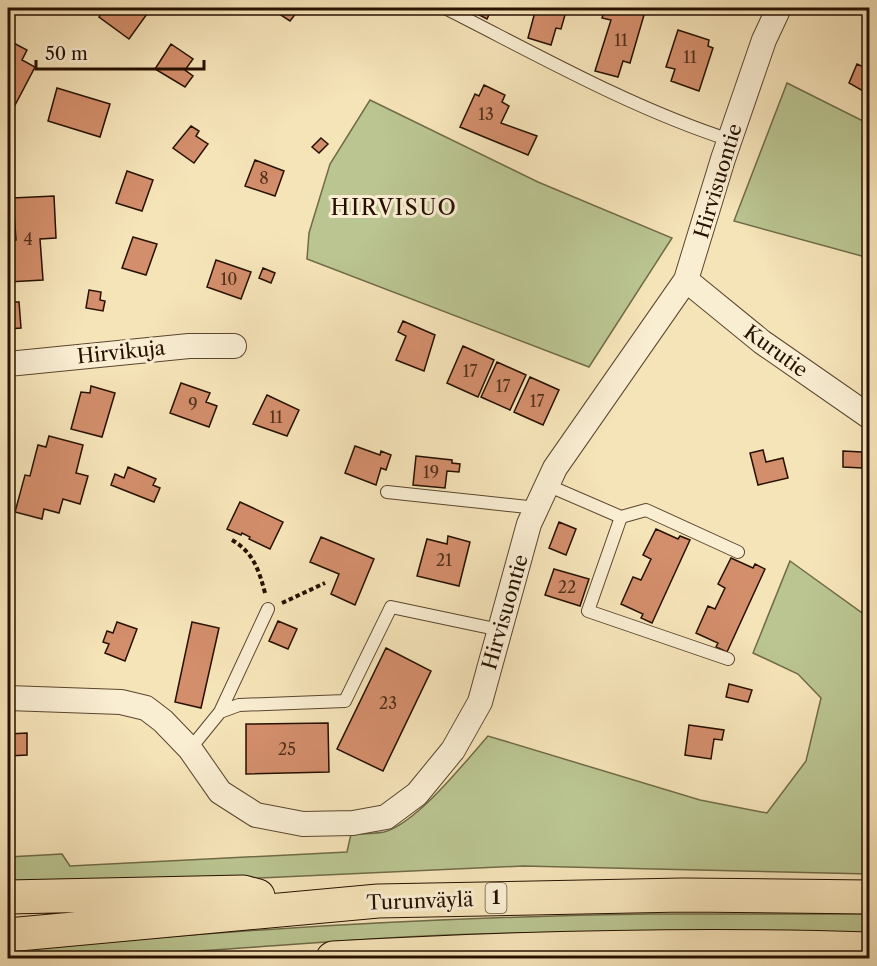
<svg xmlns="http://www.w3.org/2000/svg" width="877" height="966" font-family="'Libre Caslon Text',serif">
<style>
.green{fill:#bac591;stroke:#706b48;stroke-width:1.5}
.building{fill:#d38e6b;stroke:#261100;stroke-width:1.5}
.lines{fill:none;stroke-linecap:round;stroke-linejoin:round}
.service-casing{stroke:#5a462e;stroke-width:14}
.minor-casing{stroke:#5a462e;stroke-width:26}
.motorway-casing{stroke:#261100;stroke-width:35}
.path{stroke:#261100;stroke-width:4;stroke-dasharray:4.5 3;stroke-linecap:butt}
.service{stroke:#f9edd2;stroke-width:12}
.minor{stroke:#f9edd2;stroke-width:24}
.motorway{stroke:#f6e4b9;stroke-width:33}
.labels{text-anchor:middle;stroke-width:6;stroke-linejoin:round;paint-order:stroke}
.number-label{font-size:16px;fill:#51301b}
.shield{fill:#f9edd2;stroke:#65533f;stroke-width:1.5}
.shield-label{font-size:18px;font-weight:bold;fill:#261100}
.street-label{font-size:20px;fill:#261100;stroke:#f9edd2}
.quarter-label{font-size:22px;letter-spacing:1.5px;fill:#261100;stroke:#f9edd2}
</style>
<rect width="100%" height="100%" fill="#f6e4b9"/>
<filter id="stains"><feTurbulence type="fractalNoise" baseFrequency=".00333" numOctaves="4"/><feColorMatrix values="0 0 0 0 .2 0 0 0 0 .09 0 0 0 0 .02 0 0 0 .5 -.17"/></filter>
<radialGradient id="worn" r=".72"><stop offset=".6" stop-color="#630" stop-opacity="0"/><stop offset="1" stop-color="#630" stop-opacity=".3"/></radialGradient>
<!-- green -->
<path class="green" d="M787,83l82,41v134l-135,-37z
M370,100l168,82 134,56 -83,129 -282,-108 2,-26 21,-69z
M790,561l79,57v256l-346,-8 -372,17 -143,2v-28l54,-3 8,12 277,-14 4,-18c11,0 23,0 33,-2 33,-9 81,-70 104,-96l212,64 67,13 39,-52 15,-63 -23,-24 -45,-21z
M649,914h221l-1,19c-140,-1 -281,-3 -422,2 -146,6 -293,24 -439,23v-7c213,-21 427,-34 641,-37z"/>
<!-- building -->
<path class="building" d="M105,8h33l9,6 -18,25 -30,-22z
M270,8h30l-10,13z
M466,8h26l-5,11z
M536,8h24l-2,5 7,2 -4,14 -5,-1 -5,17 -23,-7z
M605,8h16l23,7 -14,48 -7,-2 -5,16 -23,-6 16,-51 -9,-2z
M678,30l31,10 -1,6 5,2 -14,43 -28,-10 4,-12 -9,-2z
M8,40l19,10 -5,10 13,7 -22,42 -5,-3z
M171,44l22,15 -8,11 8,6 -8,11 -30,-18z
M857,64l13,6v25l-21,-12z
M484,85l21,10 -3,7 7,4 -8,17 36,13 -9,19 -68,-28 15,-33 4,2z
M57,88l53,16 -10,33 -52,-16z
M191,126l8,5 -3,5 12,8 -14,19 -21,-15z
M321,138l7,6 -9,9 -7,-6z
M255,160l29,11 -9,25 -30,-10z
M127,171l26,9 -11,31 -26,-8z
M54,196l2,42 -16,1 3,41 -35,2v-41l8,-1 -3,-42z
M133,237l24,7 -11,31 -24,-7z
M216,260l35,12 -10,27 -34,-12z
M263,268l12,5 -4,10 -12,-5z
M89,290l12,2 -1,8 5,1 -2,10 -17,-3z
M8,302h11l2,26 -13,1z
M403,321l32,14 -11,36 -28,-11 10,-24 -8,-4z
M463,346l31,14 -16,37 -31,-14z
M497,362l29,13 -16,35 -29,-13z
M530,377l29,13 -16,35 -29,-13z
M181,383l29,10 -4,9 11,4 -8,21 -39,-14z
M91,386l24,7 -13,44 -31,-8 10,-37 9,1z
M267,395l32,15 -12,26 -34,-12z
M49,436l34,9 -7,28 12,3 -8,28 -17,-5 -4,14 -15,-4 -2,10 -27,-7 10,-37 5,1 8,-31 8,2z
M355,446l25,9 1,-4 10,4 -5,15 -5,-2 -5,17 -31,-12z
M763,450l3,12 17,-4 5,20 -30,7 -8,-32z
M843,451l19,1v16l-19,-1z
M416,456l36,4v3l8,1 -1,8 -12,-1 -2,17 -32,-3z
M128,467l28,12 -3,6 7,3 -6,14 -43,-17 4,-11 9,4z
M240,502l43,20 -13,27 -21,-10 1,-2 -8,-4 -1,2 -14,-6z
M559,522l17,7 -10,26 -17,-7z
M656,529l22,10 2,-3 10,4 -38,83 -11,-5 2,-4 -22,-10 12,-27 8,3 10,-21 -8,-4z
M448,536l22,6 -11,44 -42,-10 10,-37 20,5z
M321,537l53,22 -19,46 -24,-11 8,-20 -29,-12z
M731,558l22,10 2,-4 10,5 -38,83 -11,-5 2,-4 -22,-10 12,-27 7,3 10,-21 -7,-4z
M554,569l35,10 -9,27 -35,-11z
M278,621l19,8 -9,20 -19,-8z
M117,622l20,7 -12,32 -20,-8 4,-9 -6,-2 4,-11 6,2z
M192,622l27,6 -18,80 -26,-6z
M386,648l45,23 -48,100 -46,-22z
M729,684l23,6 -4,12 -22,-5z
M328,723l1,49 -83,2v-50z
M689,725l35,5 -2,10 -8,-1 -3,20 -26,-4z
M27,733v22l-19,1v-22z"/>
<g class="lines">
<defs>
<path id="service" d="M445,8c93,47 186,100 285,132
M547,485l74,32 25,-7 92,42
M387,492l150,16
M621,517l-33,94 140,48
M220,712l19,-7 106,-4 46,-94 109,23
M190,749l30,-37 48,-103"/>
<path id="minor" d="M686,280l76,62 108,75
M8,364l181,-18h45
M8,698l113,4 25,6 17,13 27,28 30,43 36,23 47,9 50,-1 33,-6 31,-23 36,-44 27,-48 49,-178 26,-56 131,-188 37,-121 41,-119 15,-32"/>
<path id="motorway" d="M8,897l235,-5 15,4
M8,935l370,-34 305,-6 187,2
M333,958c179,-10 358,-15 537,-9"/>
</defs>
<!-- service casing -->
<use href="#service" class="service-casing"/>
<!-- minor casing -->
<use href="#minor" class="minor-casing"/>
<!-- motorway casing -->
<use href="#motorway" class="motorway-casing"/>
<!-- path -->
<path class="path" d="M232,540c21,12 27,30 33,53
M282,603l43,-20"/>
<!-- service -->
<use href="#service" class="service"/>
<!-- minor -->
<use href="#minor" class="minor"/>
<!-- motorway -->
<use href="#motorway" class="motorway"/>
</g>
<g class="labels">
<!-- number labels -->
<g class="number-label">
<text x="621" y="46">11</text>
<text x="690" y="63">11</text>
<text x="486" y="120">13</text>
<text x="264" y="184">8</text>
<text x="28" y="245">4</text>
<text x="229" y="285">10</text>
<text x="470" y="377">17</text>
<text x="503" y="392">17</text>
<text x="537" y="407">17</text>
<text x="193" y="410">9</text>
<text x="276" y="423">11</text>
<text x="431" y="478">19</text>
<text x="444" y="566">21</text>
<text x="567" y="593">22</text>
<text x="388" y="709">23</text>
<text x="287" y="755">25</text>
</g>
<!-- shield labels -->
<rect class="shield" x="485.5" y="883" width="21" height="30" rx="4.5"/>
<g class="shield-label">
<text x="496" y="904">1</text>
</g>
<!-- street labels -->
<g class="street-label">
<text transform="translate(718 181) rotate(-73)" y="7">Hirvisuontie</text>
<text transform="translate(776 351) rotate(36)" y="7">Kurutie</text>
<text transform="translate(121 352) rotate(-6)" y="7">Hirvikuja</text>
<text transform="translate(505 612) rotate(-74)" y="7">Hirvisuontie</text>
<text transform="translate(420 901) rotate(-2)" y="7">Turunväylä</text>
</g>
<!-- quarter labels -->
<g class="quarter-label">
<text x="394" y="215">HIRVISUO</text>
</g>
</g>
<!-- margin -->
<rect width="877" height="966" fill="none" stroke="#f6e4b9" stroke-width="30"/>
<rect x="9" y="9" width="859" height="948" fill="none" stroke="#261100" stroke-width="3"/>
<rect x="15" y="15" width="847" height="936" fill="none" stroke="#261100" stroke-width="1.5"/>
<!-- scale -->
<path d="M36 60v9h168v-9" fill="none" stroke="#261100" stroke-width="3"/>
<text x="45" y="60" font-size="18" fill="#261100" stroke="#f9edd2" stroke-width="4.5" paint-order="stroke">50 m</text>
<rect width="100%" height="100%" filter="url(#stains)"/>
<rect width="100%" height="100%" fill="url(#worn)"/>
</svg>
